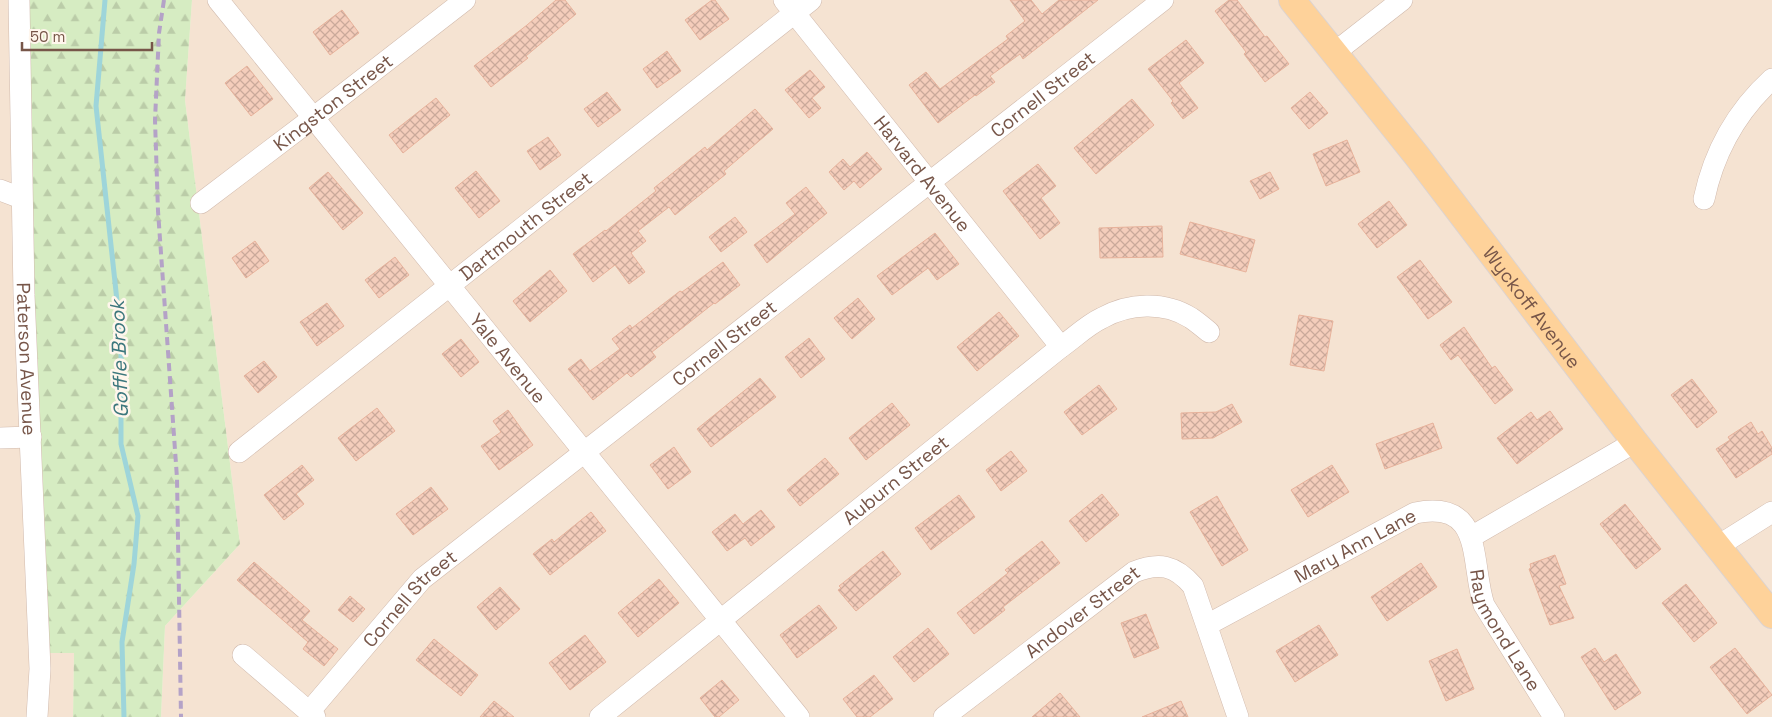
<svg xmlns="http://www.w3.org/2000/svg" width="1772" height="717" font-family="'Space Grotesk',sans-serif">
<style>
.residential{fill:#f5e3d2}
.forest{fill:url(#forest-firs)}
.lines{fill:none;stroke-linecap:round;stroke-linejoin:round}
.stream{stroke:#9ed5da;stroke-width:5}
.building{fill:url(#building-cross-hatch);stroke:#e7b29b}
.minor-casing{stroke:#d1baad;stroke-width:22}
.major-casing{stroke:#dcd3d0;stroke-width:28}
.minor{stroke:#fff;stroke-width:21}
.major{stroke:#fed29a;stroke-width:26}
.rail{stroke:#b4a2c7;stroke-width:4;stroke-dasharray:8 5;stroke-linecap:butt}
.labels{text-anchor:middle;stroke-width:5;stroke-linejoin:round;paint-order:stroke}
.street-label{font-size:19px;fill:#775649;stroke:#fff6ec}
.water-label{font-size:20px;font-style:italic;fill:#3c777d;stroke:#fff6ec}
</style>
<defs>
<pattern id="forest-firs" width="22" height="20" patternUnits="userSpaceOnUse" patternTransform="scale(1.25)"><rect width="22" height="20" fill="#d6ecc2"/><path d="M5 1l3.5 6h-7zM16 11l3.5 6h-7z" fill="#bbcca8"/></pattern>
<pattern id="building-cross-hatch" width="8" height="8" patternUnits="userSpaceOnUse" patternTransform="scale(1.25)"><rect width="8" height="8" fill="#f4cdbb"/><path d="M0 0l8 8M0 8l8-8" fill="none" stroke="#caa99a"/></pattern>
</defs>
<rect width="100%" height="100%" fill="#fdf2e4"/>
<!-- residential -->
<path class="residential" d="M0,0h25l12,653h37l-1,64h-73z
M192,0h1580v717h-1611l4,-91 75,-82 -55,-444z"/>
<!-- forest -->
<path class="forest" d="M25,0h167l-7,100 55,444 -75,82 -4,91h-88l1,-64h-37z"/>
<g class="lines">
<!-- stream -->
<path class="stream" d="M105,0l-9,106 25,232v106l17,72 -4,48 -12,78 2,75"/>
</g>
<!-- building -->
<path class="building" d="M556,0h9l11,14 -50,42 2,2 -37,29 -17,-21 53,-41z
M712,0h3l14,19 -29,21 -15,-20z
M1010,0h21l11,14 17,-14h39l-75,59 -3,-5 -30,22 5,6 -19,14 -1,-1 -37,28 -29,-38 17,-13 14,17 68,-50 -2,-3 19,-15z
M1229,0h8l28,37 2,-1 22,28 -24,18 -21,-28 2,-2 -31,-41z
M342,10l17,23 -29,22 -17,-23z
M1186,40l18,23 -25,20 19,25 -15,11 -12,-16 2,-2 -25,-32z
M667,51l14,20 -24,17 -14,-19z
M247,66l26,33 -22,17 -26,-33z
M810,70l15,17 -13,11 9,10 -12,10 -24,-28z
M607,92l14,18 -23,17 -14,-18z
M1310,92l18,21 -19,16 -18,-21z
M436,98l14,17 -47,38 -14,-18z
M1132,99l22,26 -58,49 -22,-26z
M755,109l18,20 -49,42 2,3 -51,41 -6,-8 -31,24 8,10 -15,12 14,19 -16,12 -14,-19 -22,17 -20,-28 32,-24 1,1 50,-40 -2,-3 51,-41 2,3z
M548,137l13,18 -21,15 -13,-19z
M1347,140l13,32 -34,14 -13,-32z
M867,152l15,17 -22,19 -6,-7 -10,9 -15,-18 14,-13 7,8z
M1038,164l18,22 -15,12 19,25 -20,16 -37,-48z
M476,171l24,30 -21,17 -24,-30z
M328,172l35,41 -20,17 -34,-42z
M1270,172l9,17 -19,10 -10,-18z
M806,187l21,26 -60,50 -13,-18 41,-31 -9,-11z
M1389,201l18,24 -30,23 -19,-24z
M735,217l12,15 -26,20 -12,-15z
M1190,222l65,18 -9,32 -66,-18z
M1162,226l1,31 -63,1 -1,-30z
M935,233l24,31 -22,16 -9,-12 -36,27 -15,-19z
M255,241l14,20 -23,17 -14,-20z
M395,257l14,18 -30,23 -14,-18z
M1420,260l32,42 -24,17 -31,-42z
M723,262l17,23 -25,19 -1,-1 -62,49 4,5 -25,20 -4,-4 -34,27 -25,-31 13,-10 9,12 30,-22 -8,-10 18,-14 2,3 48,-37 2,1z
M550,270l17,21 -37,31 -17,-21z
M858,298l17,21 -23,20 -18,-21z
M327,303l17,23 -27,20 -17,-24z
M999,312l20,24 -42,35 -20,-24z
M1299,315l34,6 -9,50 -34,-6z
M1464,327l28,41 3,-2 18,24 -18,14 -37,-49 -7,5 -11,-15z
M809,338l16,21 -24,19 -16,-21z
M461,339l18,23 -18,15 -19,-23z
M264,361l13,16 -19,16 -14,-17z
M760,378l16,19 -65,50 -14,-18z
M1692,379l25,33 -20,16 -26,-33z
M1099,385l18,24 -35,26 -18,-23z
M892,403l18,22 -44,35 -17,-22z
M1232,404l10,18 -29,16 -31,1 -1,-26 35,-1z
M377,408l18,23 -39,30 -18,-23z
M508,410l25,35 -34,25 -18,-24 20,-14 -8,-11z
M1550,411l13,18 -46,35 -20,-26 34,-26 6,8z
M1751,422l7,12 4,-3 10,17v6l-36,24 -20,-29 14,-9 -2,-3z
M1433,423l9,25 -57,21 -9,-25z
M674,447l17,25 -23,17 -18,-24z
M1011,451l16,20 -26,20 -15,-21z
M825,458l14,16 -39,32 -13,-16z
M302,465l12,15 -18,14 8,10 -20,16 -20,-25z
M1332,465l17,27 -41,25 -17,-27z
M431,487l17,22 -35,26 -17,-21z
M1102,494l17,21 -33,27 -17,-21z
M959,495l16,22 -44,33 -16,-22z
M1217,496l31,54 -26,16 -32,-54z
M1625,504l36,45 -25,20 -36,-45z
M761,510l14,17 -24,19 -6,-8 -18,13 -15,-19 23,-18 8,10z
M591,512l15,19 -56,44 -17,-21 19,-15 2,3z
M1042,541l18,22 -57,44 2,3 -31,24 -17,-21 51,-40 -3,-3z
M883,551l18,23 -45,37 -18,-21 3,-2 -2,-2z
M1555,555l11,29 -7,2 15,32 -24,7 -21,-56 2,-1 -1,-4z
M254,562l56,49 -8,9 36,29 -14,17 -21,-17 5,-7 -71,-62z
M1421,563l16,24 -50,34 -16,-24z
M659,579l20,24 -41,34 -20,-24z
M1686,584l31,39 -23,19 -32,-39z
M500,587l20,22 -24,21 -19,-23z
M350,596l15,13 -12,13 -15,-12z
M819,605l18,23 -40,30 -17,-23z
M1146,614l13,34 -25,10 -13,-35z
M1319,625l19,30 -43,27 -19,-31z
M928,628l21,26 -35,28 -21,-25z
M585,635l21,27 -36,28 -21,-27z
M434,639l44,36 -17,21 -45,-36z
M1595,648l9,14 12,-8 25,39 -26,17 -34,-53z
M1735,648l37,47 -25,19 -37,-47z
M1457,649l17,40 -28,12 -17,-40z
M874,675l19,24 -23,18h-13l-14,-18z
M722,680l17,20 -20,17h-4l-15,-19z
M1060,693l20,24h-48z
M494,701l20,16h-34z
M1181,701l7,16h-46z"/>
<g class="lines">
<defs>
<g id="minor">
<path id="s1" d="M19,0l5,295 16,374 -3,48"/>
<path id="s2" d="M218,0l581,717"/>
<path id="s3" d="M784,0l277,347"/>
<path d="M1334,53l68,-53"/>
<path d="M0,190l21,8"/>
<path d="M1704,199c10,-47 33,-88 68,-120"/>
<path id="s4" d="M201,203l112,-85 152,-118"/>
<path d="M0,438l31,-1"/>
<path id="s5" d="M239,452l572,-452"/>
<path d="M1471,537l164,-95"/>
<path d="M1718,546l54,-34"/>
<path id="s6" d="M1207,625l208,-112c70,-14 55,50 69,92l70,112"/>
<path d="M243,655l72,62"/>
<path id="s7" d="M309,712l113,-133 741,-579"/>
<path id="s8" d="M600,717l461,-370c13,-9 26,-22 41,-29 27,-15 62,-17 89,0 6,4 12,9 18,14"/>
<path id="s9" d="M944,717l190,-145c25,-10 41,-7 59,14l45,131"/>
</g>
<g id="major">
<path id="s10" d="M1292,0l125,156 218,286 137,173"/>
</g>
</defs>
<!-- minor casing -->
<use href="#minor" class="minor-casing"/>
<!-- major casing -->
<use href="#major" class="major-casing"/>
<!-- minor -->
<use href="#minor" class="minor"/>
<!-- major -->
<use href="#major" class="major"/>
<!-- rail -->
<path class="rail" d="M164,0l-5,33 -4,87 3,91 19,267 4,239"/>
</g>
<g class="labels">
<!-- street labels -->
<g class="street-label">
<text dy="7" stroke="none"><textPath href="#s7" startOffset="962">Cornell Street</textPath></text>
<text dy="7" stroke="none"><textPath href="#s4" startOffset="166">Kingston Street</textPath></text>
<text dy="7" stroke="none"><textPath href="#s3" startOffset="222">Harvard Avenue</textPath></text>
<text dy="7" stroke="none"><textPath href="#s5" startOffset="365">Dartmouth Street</textPath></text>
<text dy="7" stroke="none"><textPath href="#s10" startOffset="390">Wyckoff Avenue</textPath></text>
<text dy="7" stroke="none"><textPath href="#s7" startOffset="558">Cornell Street</textPath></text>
<text dy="7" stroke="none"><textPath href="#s1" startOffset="359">Paterson Avenue</textPath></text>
<text dy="7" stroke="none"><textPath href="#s2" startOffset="461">Yale Avenue</textPath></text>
<text dy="7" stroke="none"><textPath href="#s8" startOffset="379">Auburn Street</textPath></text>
<text dy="7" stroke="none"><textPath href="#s6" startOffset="168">Mary Ann Lane</textPath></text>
<text dy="7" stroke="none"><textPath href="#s7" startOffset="152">Cornell Street</textPath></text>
<text dy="7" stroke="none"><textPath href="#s9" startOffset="174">Andover Street</textPath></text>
<text dy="7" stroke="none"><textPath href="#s6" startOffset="404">Raymond Lane</textPath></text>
</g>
<!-- water labels -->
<g class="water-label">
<text transform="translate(119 359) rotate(-92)" y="7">Goffle Brook</text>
</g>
</g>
<!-- scale -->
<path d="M22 42v8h130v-8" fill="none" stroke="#775649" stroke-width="2.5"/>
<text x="30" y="42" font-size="15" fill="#775649" stroke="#fff6ec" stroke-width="4" paint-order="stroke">50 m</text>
</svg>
